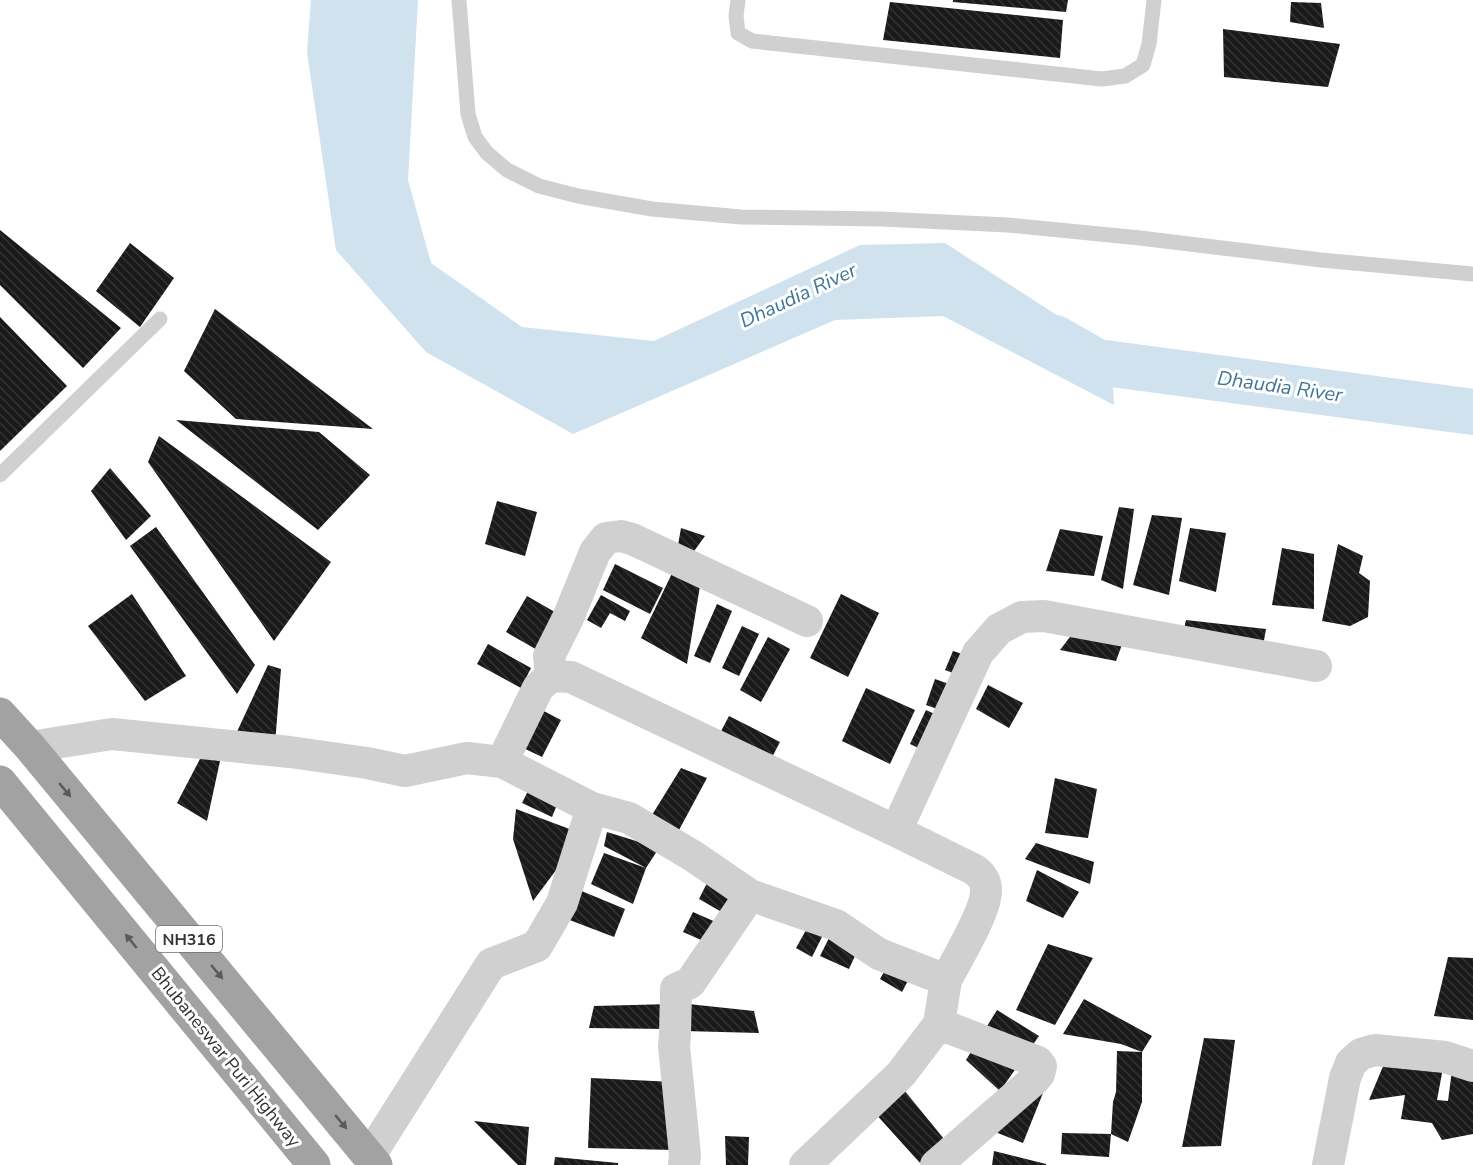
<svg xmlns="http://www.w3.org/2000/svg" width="1473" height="1165" font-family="'Nunito Sans',sans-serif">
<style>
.water{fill:#cfe2ee}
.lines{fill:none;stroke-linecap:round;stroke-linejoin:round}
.river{stroke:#cfe2ee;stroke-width:46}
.building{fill:url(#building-back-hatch)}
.service{stroke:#d0d0d0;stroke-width:15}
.minor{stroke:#d0d0d0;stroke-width:32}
.trunk{stroke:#a2a2a2;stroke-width:33}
.oneway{fill:#5a5a5a}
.labels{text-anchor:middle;stroke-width:6;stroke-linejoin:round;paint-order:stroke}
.shield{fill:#fff;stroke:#707070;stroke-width:1.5}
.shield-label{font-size:16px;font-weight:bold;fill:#333}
.street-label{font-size:18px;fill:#333;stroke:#fff}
.water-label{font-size:20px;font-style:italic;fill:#3f7597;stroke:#fff}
</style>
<defs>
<pattern id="building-back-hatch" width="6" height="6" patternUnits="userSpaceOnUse" patternTransform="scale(1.5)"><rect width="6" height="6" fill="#1a1a1a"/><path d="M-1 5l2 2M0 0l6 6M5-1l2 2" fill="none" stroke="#333"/></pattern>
</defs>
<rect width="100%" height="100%" fill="#fff"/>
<!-- water -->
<path class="water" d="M311,0h107l-10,180 23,83 91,64 132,14 206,-96 85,-2 166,107 3,55 -171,-89 -108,4 -262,114 -147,-82 -90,-102 -29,-198z"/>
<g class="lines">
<!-- river -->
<path class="river" d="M1055,338l42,24 376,50"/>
</g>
<!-- building -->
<path class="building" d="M953,0h115l-2,12 -113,-10z
M890,2l173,18 -3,38 -177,-18z
M1291,2l30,1 3,25 -34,-6z
M1223,29l117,15 -12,43 -104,-10z
M0,230l121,98 -38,40 -83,-83z
M130,243l44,35 -34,49 -44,-36z
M215,309l158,120 -137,-10 -52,-48z
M0,317l67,69 -67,65z
M176,420l143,12 51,43 -52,55z
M159,436l172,126 -57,79 -126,-179z
M110,468l41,48 -25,24 -35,-49z
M497,501l40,11 -12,44 -40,-12z
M1119,507l15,2 -11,80 -22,-9z
M1152,515l30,3 -13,77 -36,-10z
M156,527l99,138 -18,29 -107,-148z
M681,528l24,8 -13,18 -15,-3z
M1190,528l36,5 -10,59 -37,-11z
M1060,529l43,7 -9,40 -48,-5z
M1338,544l25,12 -4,17 11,8 -2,36 -18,9 -28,-5z
M1282,548l32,6v55l-42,-4z
M615,564l48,24 -13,26 -47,-24z
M675,567l25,19 -13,78 -46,-26z
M132,594l54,82 -41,25 -57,-75z
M841,594l38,19 -31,64 -38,-19z
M601,595l29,16 -5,10 -15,-8 -9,15 -14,-8z
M527,596l33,19 -21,36 -33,-19z
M717,604l15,7 -22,52 -16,-7z
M1186,620l80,9 -3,17 -80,-13z
M742,626l17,8 -20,42 -17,-8z
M1076,629l47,13 -7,19 -56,-11z
M768,637l22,12 -29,53 -21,-12z
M488,644l43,24 -10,20 -44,-24z
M953,651l22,7 -9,20 -21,-8z
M268,665l13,4 -6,75 -40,-8z
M935,679l17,6 -9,26 -17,-6z
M988,685l35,18 -14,25 -33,-19z
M866,688l49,22 -25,54 -48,-23z
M536,707l25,13 -19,37 -25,-12z
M926,710l22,10 -17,34 -21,-10z
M729,716l51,26 -11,21 -51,-26z
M201,757l19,4 -13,60 -30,-18z
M681,768l26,10 -28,52 -27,-15z
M1055,778l42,11 -9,49 -43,-5z
M530,787l29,13 -7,17 -30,-14z
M516,809l67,25 -50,67 -20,-62z
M607,832l52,16 -13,20 -13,36 -42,-20 13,-31 42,15 -42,-22z
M1036,843l58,19 -4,22 -65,-25z
M1037,870l42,22 -16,26 -37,-17z
M710,877l29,16 -12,22 -28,-16z
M579,890l46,19 -11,28 -47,-18z
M693,912l25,11 -10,20 -25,-11z
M810,923l15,8 -13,26 -16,-9z
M832,932l28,13 -11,24 -29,-13z
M1048,944l45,14 -38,67 -39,-15z
M1448,957l25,1v62l-39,-4z
M890,961l22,12 -10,19 -22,-13z
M1084,999l68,37 -10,16 -21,-8 -58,-10z
M679,1003l75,8 5,22 -75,-2z
M671,1004l-4,25 -78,-1 5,-22z
M997,1010l42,26 -39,55 -34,-31z
M1204,1038l31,2 -14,106 -39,1z
M1117,1051l25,1v50l-14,40 -17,-8 -2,23 -48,-3 1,-21 49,1 2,-32 3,-10z
M1445,1057l-8,43 11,1 4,-31 21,1v63l-31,6 -10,-17 -31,-4 4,-24 -36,5 17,-41z
M591,1078l83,4v68l-86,-2z
M904,1090l40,49 -24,24 -46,-51z
M1043,1093l-20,50 -33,-13z
M474,1121l55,6 -3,38h-8z
M725,1136l24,1 -1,28h-22z
M994,1151l52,13v1h-54z
M555,1157l63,6v2h-64z"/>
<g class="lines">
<!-- service -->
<path class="service" d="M459,0l9,114 7,23 12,16 20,17 32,16 39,10 74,13 89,8 141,2 126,6 132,13 181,22 152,14
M738,0l-2,16 2,17 14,8 350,38 23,-3 18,-11 6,-21 5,-44
M0,475l160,-156"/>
<!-- minor -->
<path class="minor" d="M551,676l-2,-20 19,-38 27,-66 11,-14 15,-2 11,3 175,82
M30,747l82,-13 178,18 77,11 38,8 62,-13 35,4 90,46 37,10 64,38 57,39 86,30 43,29 67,26 -7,44 99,38 3,4 -2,8 -5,6 -98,85
M502,762l36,-74 13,-12 20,1 325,154 79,39c7,6 11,11 11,20 1,20 -30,71 -40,90
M896,831l82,-178 21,-24 23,-12 22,-1 272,50
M369,1157l122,-193 46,-18 25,-43 30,-95
M684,1165l1,-10 -11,-109 1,-11 1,-46 14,-6 60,-88
M805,1165l96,-91 38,-50
M1328,1165l17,-87 6,-15 10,-9 14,-4 70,7 28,9"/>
<!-- trunk -->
<path class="trunk" d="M0,714l30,33 346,418
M0,782l314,383"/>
</g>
<!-- one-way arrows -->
<defs><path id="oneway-solid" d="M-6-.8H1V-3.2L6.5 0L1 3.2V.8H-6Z" transform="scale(1.5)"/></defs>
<g class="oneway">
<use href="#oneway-solid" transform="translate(65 790) rotate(50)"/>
<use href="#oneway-solid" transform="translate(131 941) rotate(-129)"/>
<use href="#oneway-solid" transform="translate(217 972) rotate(50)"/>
<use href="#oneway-solid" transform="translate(341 1122) rotate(50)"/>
</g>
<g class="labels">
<!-- shield labels -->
<rect class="shield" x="156" y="926" width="66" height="26" rx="4.5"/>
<g class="shield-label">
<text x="189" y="945">NH316</text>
</g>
<!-- street labels -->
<g class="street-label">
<text transform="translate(226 1057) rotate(51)" y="6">Bhubaneswar Puri Highway</text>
</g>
<!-- water labels -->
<g class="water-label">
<text transform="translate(798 295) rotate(-25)" y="7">Dhaudia River</text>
<text transform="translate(1280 386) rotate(8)" y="7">Dhaudia River</text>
</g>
</g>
</svg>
